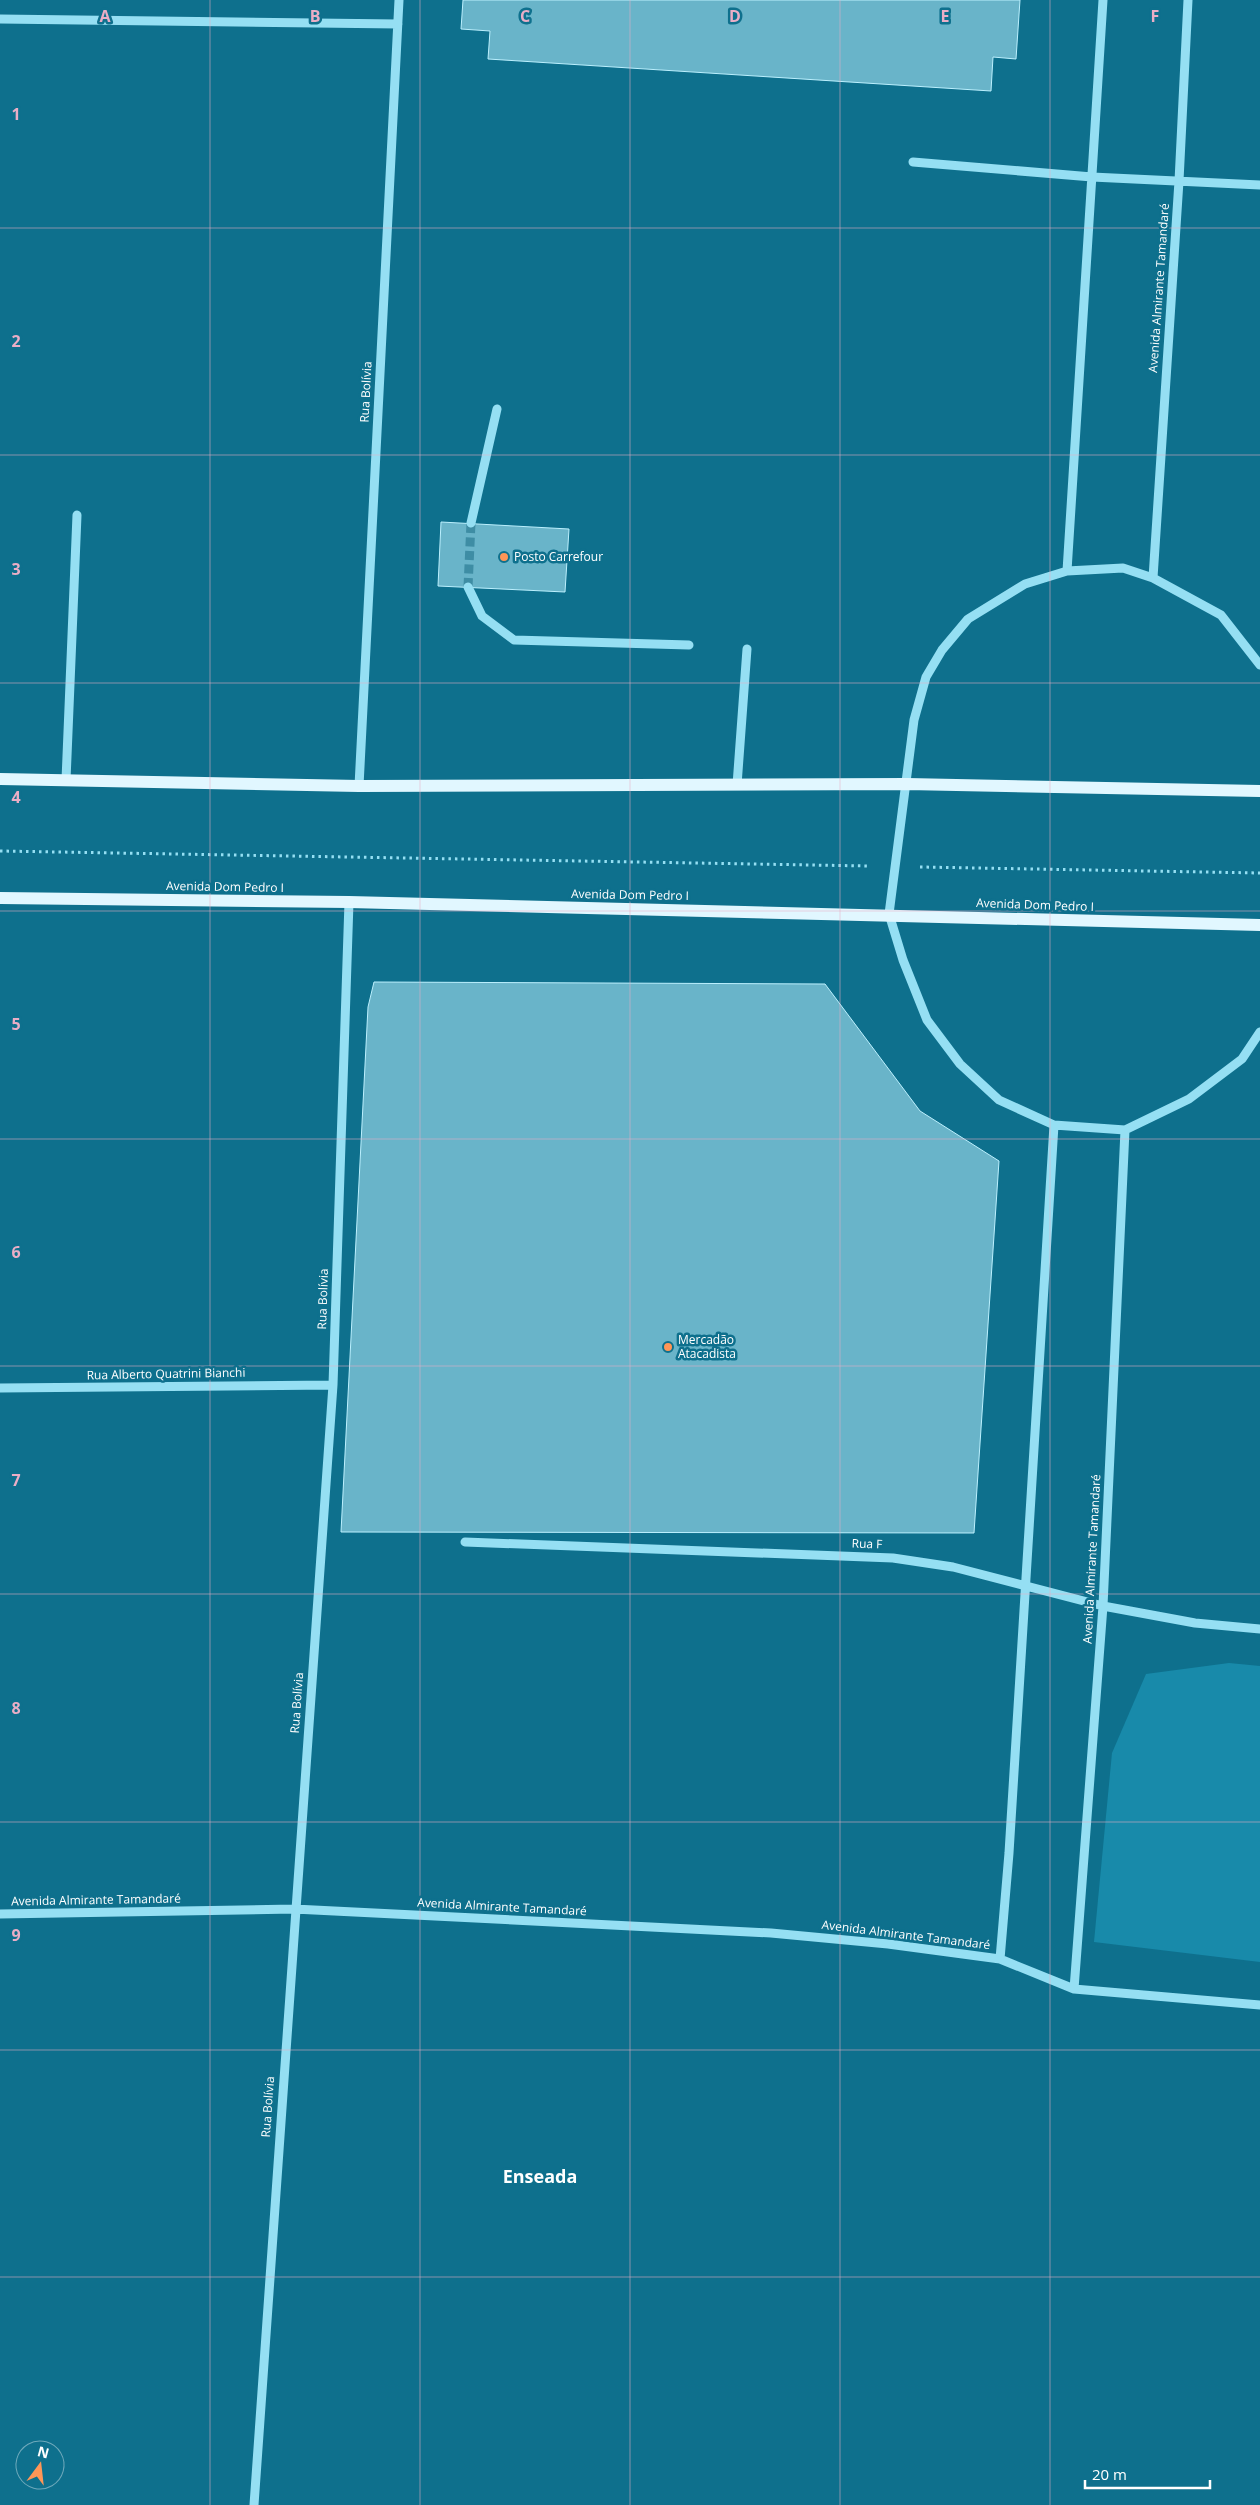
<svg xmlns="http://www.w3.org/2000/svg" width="1260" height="2505" font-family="'Open Sans',sans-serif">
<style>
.green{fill:#188aaa}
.building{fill:#69b4c9;stroke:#bcf0fe}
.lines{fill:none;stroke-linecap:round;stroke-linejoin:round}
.minor-tunnel{stroke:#3e8da4;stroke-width:9;stroke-dasharray:9 4.5;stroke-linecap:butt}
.path{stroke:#95dff3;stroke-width:3;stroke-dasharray:2.5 4;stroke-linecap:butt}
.minor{stroke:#95dff3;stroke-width:9}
.major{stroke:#e1f7ff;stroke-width:12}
.grid{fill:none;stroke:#eaaec6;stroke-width:1;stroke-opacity:0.55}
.poi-dot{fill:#ff9657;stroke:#0e708d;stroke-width:2}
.labels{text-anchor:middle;stroke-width:5;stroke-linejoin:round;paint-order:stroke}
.street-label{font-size:12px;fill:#fff;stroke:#0e708d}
.poi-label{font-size:12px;fill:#fff;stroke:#0e708d;text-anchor:start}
.district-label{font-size:18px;font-weight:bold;fill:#fff;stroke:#0e708d}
.grid-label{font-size:16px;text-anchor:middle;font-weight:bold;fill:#eaaec6;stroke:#0e708d;stroke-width:5;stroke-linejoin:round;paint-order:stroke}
</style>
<rect width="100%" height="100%" fill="#0e708d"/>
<!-- green -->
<path class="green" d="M1229,1663l31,3v296l-166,-20 18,-189 34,-79z"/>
<!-- building -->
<path class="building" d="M463,0h557l-4,59 -23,-2 -2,34 -503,-32 2,-28 -29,-2z
M441,522l128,7 -4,63 -127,-6z
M374,982l451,2 95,127 79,50 -25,372 -633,-1 27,-525z"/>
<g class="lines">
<!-- minor-tunnel -->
<path class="minor-tunnel" d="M468,587l3,-64"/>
<!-- path -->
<path class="path" d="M0,851l869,15
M920,867l340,6"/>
<!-- minor -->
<path class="minor" d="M0,19l398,5
M913,162l179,15 168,8
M471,523l26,-114
M1067,571l36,-571
M1153,578l26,-397 9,-181
M468,587l14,29 32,24 175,5
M1260,665l-39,-50 -68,-37 -30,-10 -56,3 -42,13 -57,35 -26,31 -16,27 -12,43 -25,194 14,46 24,60 33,44 39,36 55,25 71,5 64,-31 53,-40 18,-27
M66,780l11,-265
M737,785l10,-136
M359,786l40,-786
M0,1388l333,-3
M465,1542l428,16 60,9 150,39 92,17 65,6
M0,1914l294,-5 477,24 117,11 112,15 74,30 186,16
M1000,1959l9,-106 45,-728
M1074,1989l29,-383 22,-476
M254,2505l79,-1120 16,-483"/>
<!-- major -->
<path class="major" d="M0,779l359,7 548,-2 353,7
M0,898l349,4 911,23"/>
</g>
<!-- grid -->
<path class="grid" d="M210,0v2505M420,0v2505M630,0v2505M840,0v2505M1050,0v2505M0,228h1260M0,455h1260M0,683h1260M0,911h1260M0,1139h1260M0,1366h1260M0,1594h1260M0,1822h1260M0,2050h1260M0,2277h1260"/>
<!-- markers -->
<g class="poi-dot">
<circle cx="504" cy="557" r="5"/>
<circle cx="668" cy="1347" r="5"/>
</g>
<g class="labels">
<!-- street labels -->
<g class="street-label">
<text transform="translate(1159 288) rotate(-86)" y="4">Avenida Almirante Tamandaré</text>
<text transform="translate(366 392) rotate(-87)" y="4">Rua Bolívia</text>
<text transform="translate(225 887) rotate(1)" y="4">Avenida Dom Pedro I</text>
<text transform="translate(630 895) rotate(1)" y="4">Avenida Dom Pedro I</text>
<text transform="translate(1035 905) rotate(2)" y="4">Avenida Dom Pedro I</text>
<text transform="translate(323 1299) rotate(-88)" y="4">Rua Bolívia</text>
<text transform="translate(166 1374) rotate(-1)" y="4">Rua Alberto Quatrini Bianchi</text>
<text transform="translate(867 1544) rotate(2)" y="4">Rua F</text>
<text transform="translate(1092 1559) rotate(-87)" y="4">Avenida Almirante Tamandaré</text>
<text transform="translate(297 1703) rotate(-86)" y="4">Rua Bolívia</text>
<text transform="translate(96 1900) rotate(-1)" y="4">Avenida Almirante Tamandaré</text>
<text transform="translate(502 1907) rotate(3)" y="4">Avenida Almirante Tamandaré</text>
<text transform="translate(906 1935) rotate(7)" y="4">Avenida Almirante Tamandaré</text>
<text transform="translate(268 2107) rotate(-86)" y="4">Rua Bolívia</text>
</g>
<!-- poi labels -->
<g class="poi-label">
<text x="514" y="561">Posto Carrefour</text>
<text x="678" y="1344">Mercadão<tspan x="678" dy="14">Atacadista</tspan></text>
</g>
<!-- district labels -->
<g class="district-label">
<text x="540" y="2183">Enseada</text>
</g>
</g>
<g class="grid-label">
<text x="105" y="22">A</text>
<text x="315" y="22">B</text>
<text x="525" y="22">C</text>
<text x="735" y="22">D</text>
<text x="945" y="22">E</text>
<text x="1155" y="22">F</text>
<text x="16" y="120">1</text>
<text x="16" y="347">2</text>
<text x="16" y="575">3</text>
<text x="16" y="803">4</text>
<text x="16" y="1030">5</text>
<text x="16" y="1258">6</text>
<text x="16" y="1486">7</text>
<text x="16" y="1714">8</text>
<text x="16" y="1941">9</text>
</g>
<!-- north arrow -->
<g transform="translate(40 2465) rotate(15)"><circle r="24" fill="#0e708d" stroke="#6ea9bb"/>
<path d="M0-4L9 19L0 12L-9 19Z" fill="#ff9657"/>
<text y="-8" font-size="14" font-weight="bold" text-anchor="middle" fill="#ffffff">N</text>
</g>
<!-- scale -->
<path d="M1085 2480v8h125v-8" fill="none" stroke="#ffffff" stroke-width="2.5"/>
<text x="1092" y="2480" font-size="15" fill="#ffffff" stroke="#0e708d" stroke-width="4" paint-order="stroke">20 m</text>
</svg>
